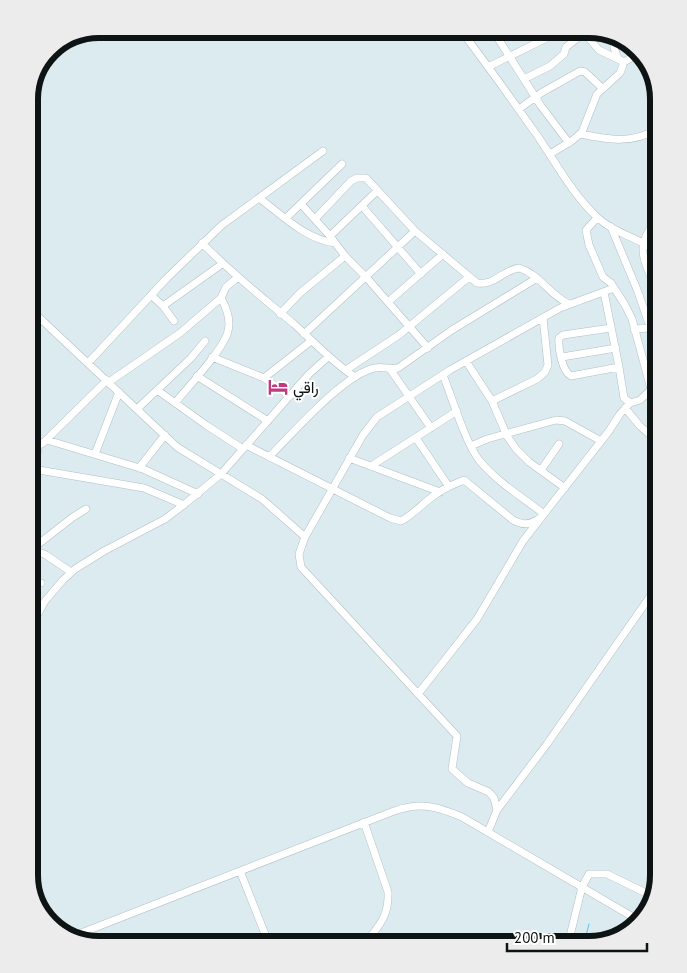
<svg xmlns="http://www.w3.org/2000/svg" width="687" height="973" font-family="'PT Sans',Vazirmatn,sans-serif">
<style>
.lines{fill:none;stroke-linecap:round;stroke-linejoin:round}
.stream{stroke:#51caea;stroke-width:1}
.minor-casing{stroke:#b1bfc4;stroke-width:8}
.minor{stroke:#fff;stroke-width:7}
.labels{text-anchor:middle;stroke-width:4;stroke-linejoin:round;paint-order:stroke}
.poi-label{font-size:16px;fill:#0e1314;stroke:#fff;text-anchor:start}
.rim{fill:none;stroke:#0e1314;stroke-width:6}
</style>
<rect width="100%" height="100%" fill="#dcebef"/>
<g class="lines">
<!-- stream -->
<path class="stream" d="M584,944l5,-20"/>
<defs>
<path id="minor" d="M460,29c27,36 53,72 79,109 18,27 35,58 59,80 17,16 42,20 60,34
M492,29l49,77 28,37
M581,29l18,21 25,12
M614,35v13l4,10
M488,67l77,-38
M524,79l26,-13 14,-12 2,-7 18,-14
M519,109l22,-16 39,-22 5,1 17,16
M580,134c30,6 51,10 78,-5
M550,154l23,-14 9,-8 15,-38 23,-21 4,-11 15,-9
M259,198c23,17 46,41 76,45
M301,204l29,32 15,20 21,21 62,71
M362,206l59,68
M286,218l56,-54
M597,218l-11,12 3,15 14,32 8,6 14,22 7,14 19,70
M315,219l36,-38 6,-3h9l49,53 62,52c17,3 26,-13 42,-15 22,7 29,26 50,36
M611,227l27,65 20,58
M330,236l47,-45
M202,243c29,30 61,55 92,81 20,18 38,38 61,53
M604,292l15,75 5,31 6,5 10,-3 18,-17
M658,293c-13,-32 -26,-45 0,-75
M151,295l12,11 11,15
M388,302l55,-48
M163,306l59,-42
M29,308l148,139 85,52 43,38
M280,314l20,-21 45,-37
M611,328l-48,7 -4,3c-1,10 3,33 12,38l48,-9
M634,329l17,-1
M304,334l111,-103
M212,357l52,21 26,18
M562,357l54,-9
M466,361l26,40 15,35 9,13 13,13 36,26
M88,363l79,-85 55,-53 101,-74
M390,369l41,59
M346,370l53,-35 70,-58
M197,376l71,45
M264,378l47,-37
M109,382l71,-49 41,-35 5,-11 11,-9
M157,390l49,35 37,24
M492,401l45,-22 8,-7 3,-7 -5,-47
M175,403c13,-16 49,-54 53,-72 3,-11 -2,-24 -7,-33
M625,408l15,18 18,16
M137,409l54,-51 14,-17
M416,438l33,49
M47,440l96,29 55,25
M246,445l144,73 11,3c13,-7 22,-18 35,-27 9,-6 18,-10 28,-14l49,40c12,7 22,4 31,-6l65,-83 11,-17 10,-11
M471,446l16,-7 69,-19 9,1 36,20
M29,451l14,-8 64,-63
M95,454l24,-62
M269,457c23,-23 76,-84 106,-89 8,-2 15,2 23,0l54,-38 85,-52
M349,458l91,34
M371,466l86,-55
M139,468l26,-33
M33,469l111,19 40,17
M541,470l18,-26
M29,478l7,-16 2,-15
M29,548l17,7 25,17
M32,549l41,-32 13,-8
M29,582l12,1
M29,630l16,-29 18,-21 12,-11 29,-18 61,-32 21,-16 35,-29 88,-100 19,-17
M418,694l59,-75 46,-78 21,-27c-22,-17 -47,-32 -65,-54 -14,-18 -27,-63 -36,-85
M497,810l50,-66 111,-159
M364,822l24,70c1,25 -9,33 -23,52
M488,832l9,-22 -3,-12 -5,-6 -21,-9 -16,-14 5,-33 -156,-169 -2,-13 6,-17 58,-102 14,-18 73,-47 110,-62 54,-20
M240,871l29,73
M71,937l323,-126c27,-9 42,-5 68,6l176,103
M568,944l14,-57 7,-13h18l45,22"/>
</defs>
<!-- minor casing -->
<use href="#minor" class="minor-casing"/>
<!-- minor -->
<use href="#minor" class="minor"/>
</g>
<!-- icons -->
<defs>
<symbol id="hotel-bare" viewBox="-9 -9 18 18"><path d="M-6-4.5h1.5V1H6V5H4.5V3h-9V5H-6ZM-4 0a1.8 1.8 0 1 1 3.6 0ZM.5 0V-2.5h3Q6-2.5 6 0Z" fill="#c03b7e" stroke="#fff" stroke-width="2.5" paint-order="stroke"/></symbol>
</defs>
<g fill-rule="evenodd">
<use href="#hotel-bare" x="264" y="373" width="28" height="28"/>
</g>
<g class="labels">
<!-- poi labels -->
<g class="poi-label">
<text x="293" y="393">راقي</text>
</g>
</g>
<!-- crop -->
<path d="M0 0H687V973H0ZM99 38H589A61 61 0 0 1 650 99V875A61 61 0 0 1 589 936H99A61 61 0 0 1 38 875V99A61 61 0 0 1 99 38Z" fill="#ececec" fill-rule="evenodd"/>
<path class="rim" d="M99 38H589A61 61 0 0 1 650 99V875A61 61 0 0 1 589 936H99A61 61 0 0 1 38 875V99A61 61 0 0 1 99 38Z"/>
<!-- scale -->
<path d="M507 943v8h140v-8" fill="none" stroke="#0e1314" stroke-width="2.5"/>
<text x="514" y="943" font-size="15" fill="#0e1314" stroke="#ffffff" stroke-width="4" paint-order="stroke">200 m</text>
</svg>
